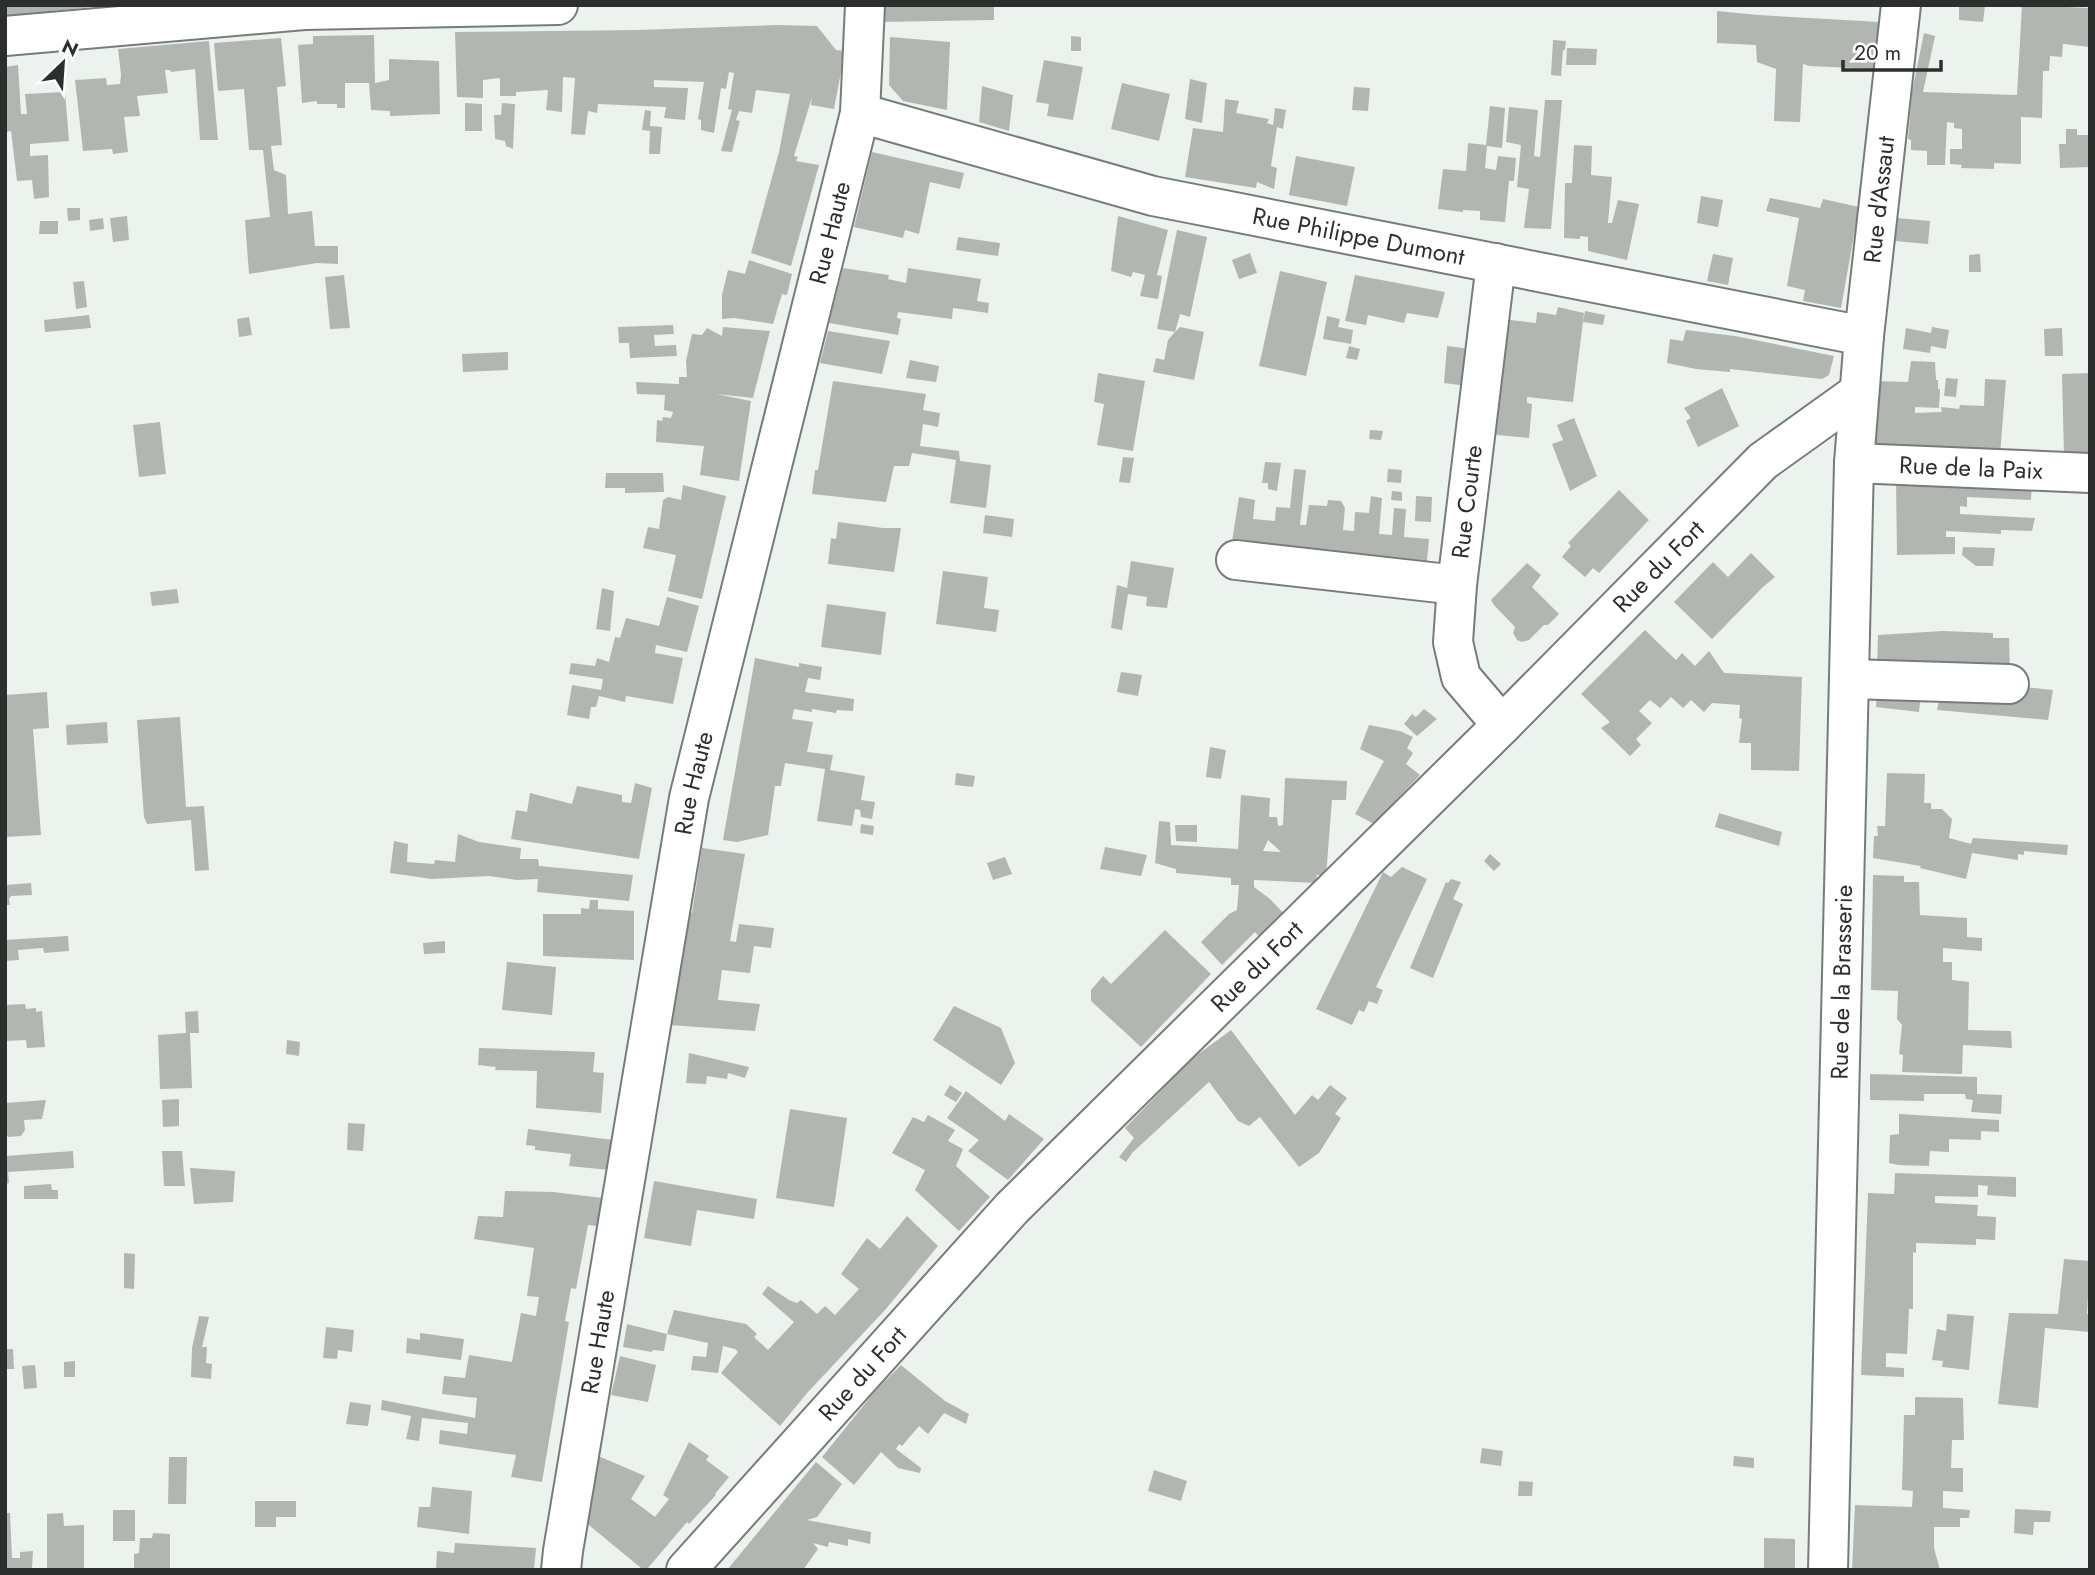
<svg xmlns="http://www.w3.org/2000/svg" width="2095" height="1575" font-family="Jost,sans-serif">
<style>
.building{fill:#b1b6b0;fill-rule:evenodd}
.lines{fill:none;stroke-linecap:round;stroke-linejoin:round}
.minor-casing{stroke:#767d79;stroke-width:42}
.minor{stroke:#fff;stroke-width:38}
.labels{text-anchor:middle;stroke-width:7;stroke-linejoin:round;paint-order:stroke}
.street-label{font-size:24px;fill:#2c2f2d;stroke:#fff}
</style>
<rect width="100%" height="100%" fill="#ecf3ef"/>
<!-- building -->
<path class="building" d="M5,5h86v2l-86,9z
M881,5h113v15l-113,2z
M1959,5h26l-2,17 -24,-2z
M2022,5l68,3v39l-27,-3 -1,13 -12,-1 -1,15h-6l-1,47 -21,-1v47l-27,-1v6l-33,-1 1,-3 -12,-1v-15h12v-20l-8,-1v-5l-7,-1 -2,43h-18v-14l-16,-1v-10l-3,-1 4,-47 12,-59 11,3 -12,56 94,3z
M1717,11l41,4 122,7 -4,47 -67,-3 -6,-2 -3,58 -26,-1 2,-52 -19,-7 -1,-17 -39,-2z
M777,25l40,1 19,24 9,1 -11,58 -23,-4 1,-8 -18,59 4,1 -2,4 23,4 -28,101 -40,-13 28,-101 11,-58 -34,-4 -4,23 -13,-2 -3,9 4,1 -8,31 -11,-1 11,-41 -4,-1 6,-36 -5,-1 -3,17 -5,-1 -7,45 -13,-3v-10l-3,-1 6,-37 -50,-2v7l34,1 -3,32 -21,-2 2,-11 -68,-3 -1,9 -9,-2 -3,24 -14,-1 4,-56 -12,-1 -1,35 -16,-2 2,-20 -32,2v4h-16v-18l-17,2v18l-26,-1 -2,-65 183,-2z
M374,35l1,48 14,-3v-21l50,2 1,53 -50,2v-5l-19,-1 -2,-27h-24v25h-8v-4h-20v-3l-15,2 -4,-58 15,-1v-8z
M1071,36l10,1v14h-10z
M890,37l60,5 -3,68 -44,-9 -14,-16z
M281,38l5,48 -9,1 5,58 -11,1 3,24 12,5 2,39 24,-3 3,35h23v18l-21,-1 -68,11 -4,-54 25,-3 -7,-67h-14l-5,-61 -26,2 -4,-48z
M1553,40l13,1 -1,9h-2l-2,26 -10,-1z
M209,41l9,99h-18l-5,-71 -24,3 -1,-2h-5l3,23 -31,3 3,20 -16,1 4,35 -15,2 -1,-5 -29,2 -8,-71 31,-2 1,7 13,-1 1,-9 -3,-26z
M1567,48l30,1 -1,16h-30z
M1044,60l39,7 -10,53 -26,-4 2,-12 -13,-2z
M18,65l3,49h6l-2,-20 40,-2 4,49 -39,3v12l18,-1 1,42 -15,2 -2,-19 -15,1 -6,-50 -6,1v-65z
M1190,79l17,4 -5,40 -17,-4z
M1122,83l48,11 -11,47 -48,-12z
M982,86l31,9 -4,36 -30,-9z
M1354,87l16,1 -2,23 -16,-1z
M1225,99l14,2 -3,12 33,6 -2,4 6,2 2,-17 11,2 -3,19 -6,-2 -6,39 6,2 -3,21 -17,-7 -1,6 -71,-11 8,-49 30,4z
M1545,100h17l-11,129 -27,-1 5,-39 -12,-2 4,-42 -15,-3 3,-35 29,3 -4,46 6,1z
M465,103l17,1v27h-17z
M502,103l13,1 -2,45 -7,-3 -1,-5 -10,-2 -1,-24h7z
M1490,106l15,2 -3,40 -15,-2 -2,22 11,2 2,-14 18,2 -2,23h-5l-4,41 -25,-2v-9l-17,-1v2l-25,-3 5,-40 23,2 2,-28 18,2z
M645,110l6,1 -1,15 12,1 -2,27h-11l1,-23 -8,-1z
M2066,129h11v6h13v32l-30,1 -1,-24h7z
M1574,145l18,1 -1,29 21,2 -4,46h4l6,-23 21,4 -12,56 -39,-9v-14l-8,-1v3l-16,-1 1,-55h7z
M872,152l92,21 -4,16 -30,-7 -11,52 -14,-4 -2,8 -49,-11z
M1296,156l59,11 -8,39 -58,-11z
M1701,196l22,4 -5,27 -21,-4z
M1770,198l50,10 3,-9 36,8 -18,101 -38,-7 2,-11 -18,-4 12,-68 -33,-7z
M67,208h13v12l-12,1z
M127,216l2,24 -16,2 -3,-24z
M1118,216l50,14 -11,45 5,1 -4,23 -18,-3 5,-21 -12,-3 -2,5 -20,-6z
M103,218l1,11 -14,2 -1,-11z
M1897,218l33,3 -2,23 -33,-3z
M40,221h18v13h-19z
M1177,230l30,7 -17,80 -10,-3 -5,18 5,-5 24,5 -10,48 -41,-8 3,-14 8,2 4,-20 7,-8 -18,-3z
M958,237l42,6 -2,13 -42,-6z
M1250,253l7,20 -18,6 -7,-19z
M1713,254l20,4 -5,27 -21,-4z
M1980,254l1,18h-12v-17z
M749,260l43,14 -5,21 -5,-1 -9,30 -39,-6 -12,1v-24l6,-25 17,4z
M843,268l46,7 -1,4 18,4 2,-15 73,11 -4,22 12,2 -1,10 -35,-5 -1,11 -54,-7 -1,6 4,1 -3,16 -69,-12z
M1280,271l47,11 -21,94 -47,-10z
M344,275l6,53 -20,1 -5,-52z
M1355,275l90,17 -7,26 -31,-5 -3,10 -36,-8 -2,10 -21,-4z
M84,281l3,26 -11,2 -3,-27z
M1558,307l26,6 -11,89 -46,-5v6l5,1 -3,34 -42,-4 14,-115 35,4 1,-11 19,3z
M1585,311l20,4 -2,10 -20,-3z
M89,315l2,13 -46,4 -1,-12z
M1327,316l13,3 -2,8 15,3 -2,14 -28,-5z
M249,317l3,18 -13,2 -2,-18z
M673,325l1,9 -20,1 1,11 21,-1 1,11 -47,2 -1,-15h-10l-1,-16z
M723,327l47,4 -17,67 -37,-4 35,7 -12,80 -39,-6 4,-29 -48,-4 1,-22 5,1 1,-4 8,1 2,-6 -9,-2 1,-15 -28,-1 -1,-12 43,2v-7h8l-1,-16 6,-27 10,1 5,-7 15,8z
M1932,327l17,3 -3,19 -15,-3 -1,7 -27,-4 3,-21 25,5z
M2062,328l1,28h-18l-1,-27z
M1686,330l49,6 99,20 -5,19 -7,4 -92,-10v3l-34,-3 -29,-6 3,-24 13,2z
M828,331l62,10 -8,33 -62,-11z
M1349,346l11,3 -3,11 -11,-2z
M1447,346l24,3 -4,37 -23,-3z
M508,352v18l-45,2 -1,-18z
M910,360l29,6 -3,16 -30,-4z
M1911,361l24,1 1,18h2v9h2l-1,19 -24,-1v6l27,-1 -1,-5 18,2 1,-4 24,1 1,-27 21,1 -6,75 -125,-2 -4,-49 4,-23 33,1z
M1098,373l47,8 -12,70 -36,-6 7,-41 -10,-2z
M2090,373v82l-26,1 -2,-82z
M1946,378l12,1 -2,18 -12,-1z
M833,381l93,13 -3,16 17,3 -2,14 -15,-3 -3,22 39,5 1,10 31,4 -5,43 -36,-5 6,-43 -44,-7 -3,13h-15l-8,36 -74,-8 3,-24h3z
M1722,388l17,38 -41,21 -12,-26 5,-3 -7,-10z
M1574,418l23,58 -27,15 -18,-47 11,-4 -6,-15z
M160,422l6,52 -27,3 -6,-52z
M1370,430l13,1 -2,9 -12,-1z
M1123,457l11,1 -4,25 -11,-1z
M1265,462l16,1 -4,28 -9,-2v-6h-6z
M1294,469l12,1 -6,55h6l3,-20 18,1 1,-6 13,1 4,7 -2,22 11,1 1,-19 14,1 2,-17 11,2 -3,36 13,1 2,-27 12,1 -2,28 25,2 -2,22 21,3 -3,16 -215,-26 9,-57 16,3 -2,19 22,2 1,-14 14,1z
M1388,469l14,1 -1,13 -14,-1z
M606,473h57l1,19 -39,1v-5h-20z
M1896,478h136l-1,22 -64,-3v10l-7,-1v8l75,4 -3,13 -31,-1v4l-55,-3v6h9v17l-58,1z
M683,485l43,11 -24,103 -34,-8 8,-36 -33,-7 5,-21 11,2 4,-29 5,-3 13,3z
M1619,490l30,30 -50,53 -6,-5 -8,9 -23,-20 9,-11 -3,-3z
M1392,491l10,1v9l-11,-1z
M1416,496l16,1 -1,25 -16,-1z
M985,515l29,4 -2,18 -29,-4z
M838,522l45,6h18l-7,44 -66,-8 3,-26 5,1z
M1963,547l32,1 -2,18h-17l-14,-11z
M1751,553l24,24 -12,10 -51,52 -38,-37 39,-40 15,15z
M1131,561l43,7 -7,40 -21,-2 1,-9 -19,-3 -6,36 -11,-2 6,-43 10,3z
M1527,563l14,12 -9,12 27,27 -11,11h-4l-15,15 -7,2 -5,-2 -4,-7 2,-6 -21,-22 -3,-5z
M943,571l45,6 -4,31 15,2 -3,22 -60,-8z
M602,588l12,3 -4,40 -14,-2z
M177,589l2,14 -27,3 -2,-14z
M667,597l32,9 -12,46 -31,-7 -1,8 28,5 -10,46 -47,-8 -1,6 -26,-6 -3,11h-5l-2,12 -22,-4 5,-30 29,5 2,-11 -34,-5 2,-11 24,3 2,-8 12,4 6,-25 5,1 6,-20 33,8z
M827,604l59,8 -5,43 -60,-8z
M1645,630l31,30 6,-7 13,13 14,-15 15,22 78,4 -3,94 -48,-1v-27h-12l3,-24 -3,-1 1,-13 -28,-2 -8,9 -13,-12 -8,8 -12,-11 -11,11 -10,-8 -11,11 13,12 -16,16 5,6 -11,11 -29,-28 9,-6 -29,-28z
M1943,631l50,2v5h16l1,31 -133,4 1,-38z
M755,658l44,9v-4l23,4 -2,13 -12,-2 -3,14 49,7 -1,12 -16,-1 -1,3 -24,-4v3l-18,-3 -2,10 21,3 -6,30 26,3 -3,15 35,6 -4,24 14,2 -3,17 -11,-2 -1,-7 -5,-1 -3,17 -35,-5 8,-52 -40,-6 -4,23h-6l-7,49 -31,7 -14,-2z
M1121,672l21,3 -4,21 -21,-4z
M2015,686l38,4 -5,30 -111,-10 5,-23z
M1877,687l44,6 -2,19 -43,-5z
M47,692l2,36 -16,1 8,106 -36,2v-142z
M1424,709l13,10 -20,17 -13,-12 8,-10 4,3z
M180,717l6,90 18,-1 5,64 -14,1 -4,-51 -44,4 -3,-7 -7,-97z
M107,722l1,21 -41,2 -1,-20z
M1369,725l31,6 13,6 -6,11 6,5 -7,11 14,11 -46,49 -19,-10 29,-53 -24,-12z
M1210,747l16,3 -5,29 -15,-2z
M956,773l19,3 -2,11 -18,-2z
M1887,773l38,1 -1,29h7v6h11l10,10 -3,19 22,6 2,-6 95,7 -1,10 -43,-4v4l-6,-1v6l-46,-7 -6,26 -46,-11 1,-2 -48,-8 1,-22h4l-1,-10h8z
M1285,778l62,3 -1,19h-14l-6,76 -9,-1 -1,8 -62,-3v7l16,12 17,18 -25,23 -7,-8 -33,33 -21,-23 28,-28 8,-4 2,-25h-8v-7l-55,-5v-4l-21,-6 4,-42 11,1 1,23 67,4 3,-54 29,3 -1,19h8l1,9 5,-1zM1268,840l13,12 -18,-1z
M635,783l17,5 -13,71 -128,-20 5,-29 11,2 3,-19 42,11 5,-18 45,9v7l9,1z
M1719,813l63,19 -3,14 -64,-19z
M861,824l13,2 -1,9 -13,-2z
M1175,825h22v17l-21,-1z
M458,834l21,8 42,6 -1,11h18l1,7 94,9 -4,26 -92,-9 1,-13 -21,1 -28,-4 -57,3 -42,-6 4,-32 14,3 -1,18 27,2 1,-4 20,2z
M1105,847l42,8 -6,21 -41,-7z
M702,848l43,6 -15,87 6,1 3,-18 35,4 -3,20 -17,-2 -4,27 -28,-3 -4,30 42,4 -5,27 -86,-6 18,-112h5z
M1490,854l11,10 -7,7 -10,-10z
M1005,857l7,17 -19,6 -6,-17z
M1402,867l25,12 -51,108 7,3 -6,14 -8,-3 -5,11 -5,-2 -7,15 -36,-16 67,-137 8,5z
M1873,875l31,1v6h15l1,33 47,3v19l15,1v13l-39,-3v14h9v18l17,2 -1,48 43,1 1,17 -49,-3 -1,29 -60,-2 1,-17 -4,-1 3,-29 -5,-6 1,-28 -27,-1z
M1451,879l10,3 -8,17 10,5 -30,74 -23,-10 36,-86 2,1z
M31,883l1,12 -21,1 -2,3 1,6h-5v-20z
M590,900h8v9l36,2v49l-91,-4v-42h38v-6l8,1z
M1165,930l46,44 -70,73 -50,-46v-11l12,-14 8,8z
M68,936l1,15 -25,2 -1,-5 -25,2 1,10 -14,1v-21z
M445,941v12l-21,1 -1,-11z
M507,962l49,5 -4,48 -50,-5z
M25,1004l1,5 10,-1v4l6,-1 3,36 -18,1 -1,-8 -21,1v-36z
M954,1006l47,22 14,35 -14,22 -68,-45z
M198,1011l1,22h-9l2,55 -32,1 -2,-54 28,-2 -1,-21z
M1231,1030l64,85 17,-20 6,5 12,-15 17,13 -12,16 6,4 -22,35 -20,14 -39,-50 -11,9 -11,-5 -29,-39 -77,71 -6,9 -7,-5 15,-19 -9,-10 68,-70z
M287,1040l13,2 -1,14 -13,-2z
M479,1048l116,4 -2,20 11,1 -3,40 -65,-5 1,-37 -42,-1 1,-3 -18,-2z
M689,1053l60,14 -4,11 -17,-5 -1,6 -20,-3 -1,8 -20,-1z
M1870,1074l107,3v17l25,1 -1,19 -30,-2 2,-12 -7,-1 -1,-5h-41v7l-54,-1z
M950,1085l12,8 -6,9 -12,-7z
M966,1091l39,30 4,-7 35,25 -36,41 -40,-29 11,-11 -32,-22z
M179,1099v27l-16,1 -1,-27z
M46,1100l-4,19 -18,1 1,10 -4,6 -12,1 -4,-3v-31z
M790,1109l57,9 -13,89 -58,-9z
M1899,1114l100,6v12l-18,-1v9l-32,-1v13l-19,-1 -1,15 -31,-1 -9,-2 1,-28 9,-1z
M928,1115l27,15 -7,11 15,8 -7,17 34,31 -31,34 -44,-41 10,-20 -33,-17 21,-36 11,5z
M348,1123l17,1 -2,27 -16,-1z
M528,1129l85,11 -4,30 -40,-4 2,-12 -36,-4v-4l-9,-1z
M73,1151l1,17 -66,4 1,11 -4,1v-28z
M162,1151h20l3,35h-21z
M190,1168l45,3 -2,31 -39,2z
M1895,1173l121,4v20l-29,-2 1,-9 -10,-1v12l-43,-1v7l43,2 -1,11 19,1 -1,23 -19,-1v6l-60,-2v10l-3,-1v57h-4l-2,45 -21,-1v14l18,1v9l-43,-2 7,-182 26,1z
M654,1181l103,18 -3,20 -57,-9 -6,36 -47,-8z
M51,1184l1,6h6v9h-34v-13z
M505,1191l48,1 50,6 -6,28 -9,-1 -12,64 -5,-1 -6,33 4,1 -27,160 -31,-5 5,-22 -77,-11 1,-14 27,4 1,-11 -46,-5 -3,23 -13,-2 5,-23 -30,-6 1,-10 93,18 2,-20 -35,-4 2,-18 21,2 4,-23 43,7 9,-49 15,3 3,-19 -12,-1 7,-48 -60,-9 4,-23 25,1z
M907,1216l31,30 -53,64 -77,82 -28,34 -59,-53 17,-21 -3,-3 -12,-3 -5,27 -27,-3 2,-14 13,1 2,-14 -41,-9 7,-24 72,14 11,10 -3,3 14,13 26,-28 -32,-28 6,-8 21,14 8,3 4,-3 16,14 8,-8 10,9 24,-26 -18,-15 26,-36 13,11z
M124,1253l11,1 -1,35 -10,-1z
M2064,1259l26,2 -3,53h3v18l-45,-4 -7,80 -40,-4 11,-91 49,1z
M1947,1314l27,2 -5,54 -27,-3 1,-6 -11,-1 5,-31 9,2z
M199,1316l10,1 -7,30h5l-1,16 6,1 -1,15 -20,-2 1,-29z
M627,1324l40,10 -3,17 -11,-1 -1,2 -29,-5z
M326,1327l28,3 -2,22 -14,-2 -1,9 -14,-1z
M420,1333l44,6 -3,21 -55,-7 1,-15 13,2z
M5,1349h8l1,20h-9z
M620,1356l36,9 -8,37 -37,-7z
M75,1361v16h-11v-15z
M35,1365l2,23 -13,1 -2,-23z
M901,1365l44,36 24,13 -3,10 -22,-11 -16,21 -9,-8 -17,20 -3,-2 -3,5 25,19 -1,5 -22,-5 -17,-16 -27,33 -32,-28 54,-67z
M1915,1397l48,1 1,42h-12l-1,28h12v24l-20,-1v17l27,2 -1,8h-9v9h-26v21l6,22h-88l3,-65 57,2 1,-16 -11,-1 2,-75h11z
M350,1402l21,3 -3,21 -22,-2z
M689,1442l20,14 -3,4 23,17 -14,17 1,1 -27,29 -2,-2 -39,46h-7l-57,-47 12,-66 49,21 -14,23 24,18 14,-18 -6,-4z
M1482,1448l21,3 -2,15 -21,-3z
M1734,1456l20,2v10l-21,-2z
M169,1457h18l-1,47h-18z
M816,1462l26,22 -25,33 -10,3 64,12 -1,12 -22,-5v7l-19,-4 -1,5 -15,-4 5,6 -15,21h-76z
M1154,1470l33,11 -6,20 -33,-10z
M1519,1481l14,1 -1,14h-14z
M432,1487l40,4 -3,43 -52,-7 2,-20h11z
M255,1501h41v16h-20v10h-21z
M2015,1509l36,2 -1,11h-16l-1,13 -19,-2z
M113,1510h22v31h-22z
M5,1513h5l2,45h8v-6l13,-1 -1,18 -27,1z
M63,1513l1,13 20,-1v45h-37v-56z
M153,1533l17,1v36h-36v-16l5,-1 1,-15h12z
M1764,1538l31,1v31h-31z
M455,1543l81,5 -2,22h-98l1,-19 17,2z"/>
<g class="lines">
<defs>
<g id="minor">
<path d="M5,36l299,-26 254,-5"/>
<path id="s1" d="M860,113l293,83 711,140"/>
<path d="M1496,263l-39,322 -4,57 8,35 41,48"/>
<path id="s2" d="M1854,463l236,10"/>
<path d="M1236,560l221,25"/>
<path d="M1850,679l159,5"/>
<path id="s3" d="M561,1570l2,-19 126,-753 171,-685 5,-108"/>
<path id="s4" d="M686,1570l326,-362 490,-483 261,-264 95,-68"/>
<path id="s5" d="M1828,1570l26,-1107 10,-127 37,-331"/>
</g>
</defs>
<!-- minor casing -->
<use href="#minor" class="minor-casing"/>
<!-- minor -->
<use href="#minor" class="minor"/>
</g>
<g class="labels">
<!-- street labels -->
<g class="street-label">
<text dy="8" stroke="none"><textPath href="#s5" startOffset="1372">Rue d'Assaut</textPath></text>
<text dy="8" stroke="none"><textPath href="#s3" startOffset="1365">Rue Haute</textPath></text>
<text dy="8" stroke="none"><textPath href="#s1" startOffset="514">Rue Philippe Dumont</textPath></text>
<text dy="8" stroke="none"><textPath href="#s2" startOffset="117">Rue de la Paix</textPath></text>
<text transform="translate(1467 502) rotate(-83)" y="8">Rue Courte</text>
<text dy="8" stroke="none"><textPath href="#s4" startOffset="1398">Rue du Fort</textPath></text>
<text dy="8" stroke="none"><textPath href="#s3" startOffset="798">Rue Haute</textPath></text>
<text dy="8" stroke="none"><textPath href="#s4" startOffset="831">Rue du Fort</textPath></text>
<text dy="8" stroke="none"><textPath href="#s5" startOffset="588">Rue de la Brasserie</textPath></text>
<text dy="8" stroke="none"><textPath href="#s3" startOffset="231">Rue Haute</textPath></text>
<text dy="8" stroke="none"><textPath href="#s4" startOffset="264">Rue du Fort</textPath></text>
</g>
</g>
<!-- border -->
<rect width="2095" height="1575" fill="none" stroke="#2c2f2d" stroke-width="14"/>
<!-- north arrow -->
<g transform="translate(63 63) rotate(25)" stroke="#ffffff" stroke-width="5" paint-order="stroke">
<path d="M0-5L12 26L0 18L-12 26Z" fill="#2c2f2d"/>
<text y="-10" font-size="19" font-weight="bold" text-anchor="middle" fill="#2c2f2d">N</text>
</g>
<!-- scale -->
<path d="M1843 60v10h98v-10" fill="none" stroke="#2c2f2d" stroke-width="3.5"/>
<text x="1854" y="60" font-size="21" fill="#2c2f2d" stroke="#ffffff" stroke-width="5" paint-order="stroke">20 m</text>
</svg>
